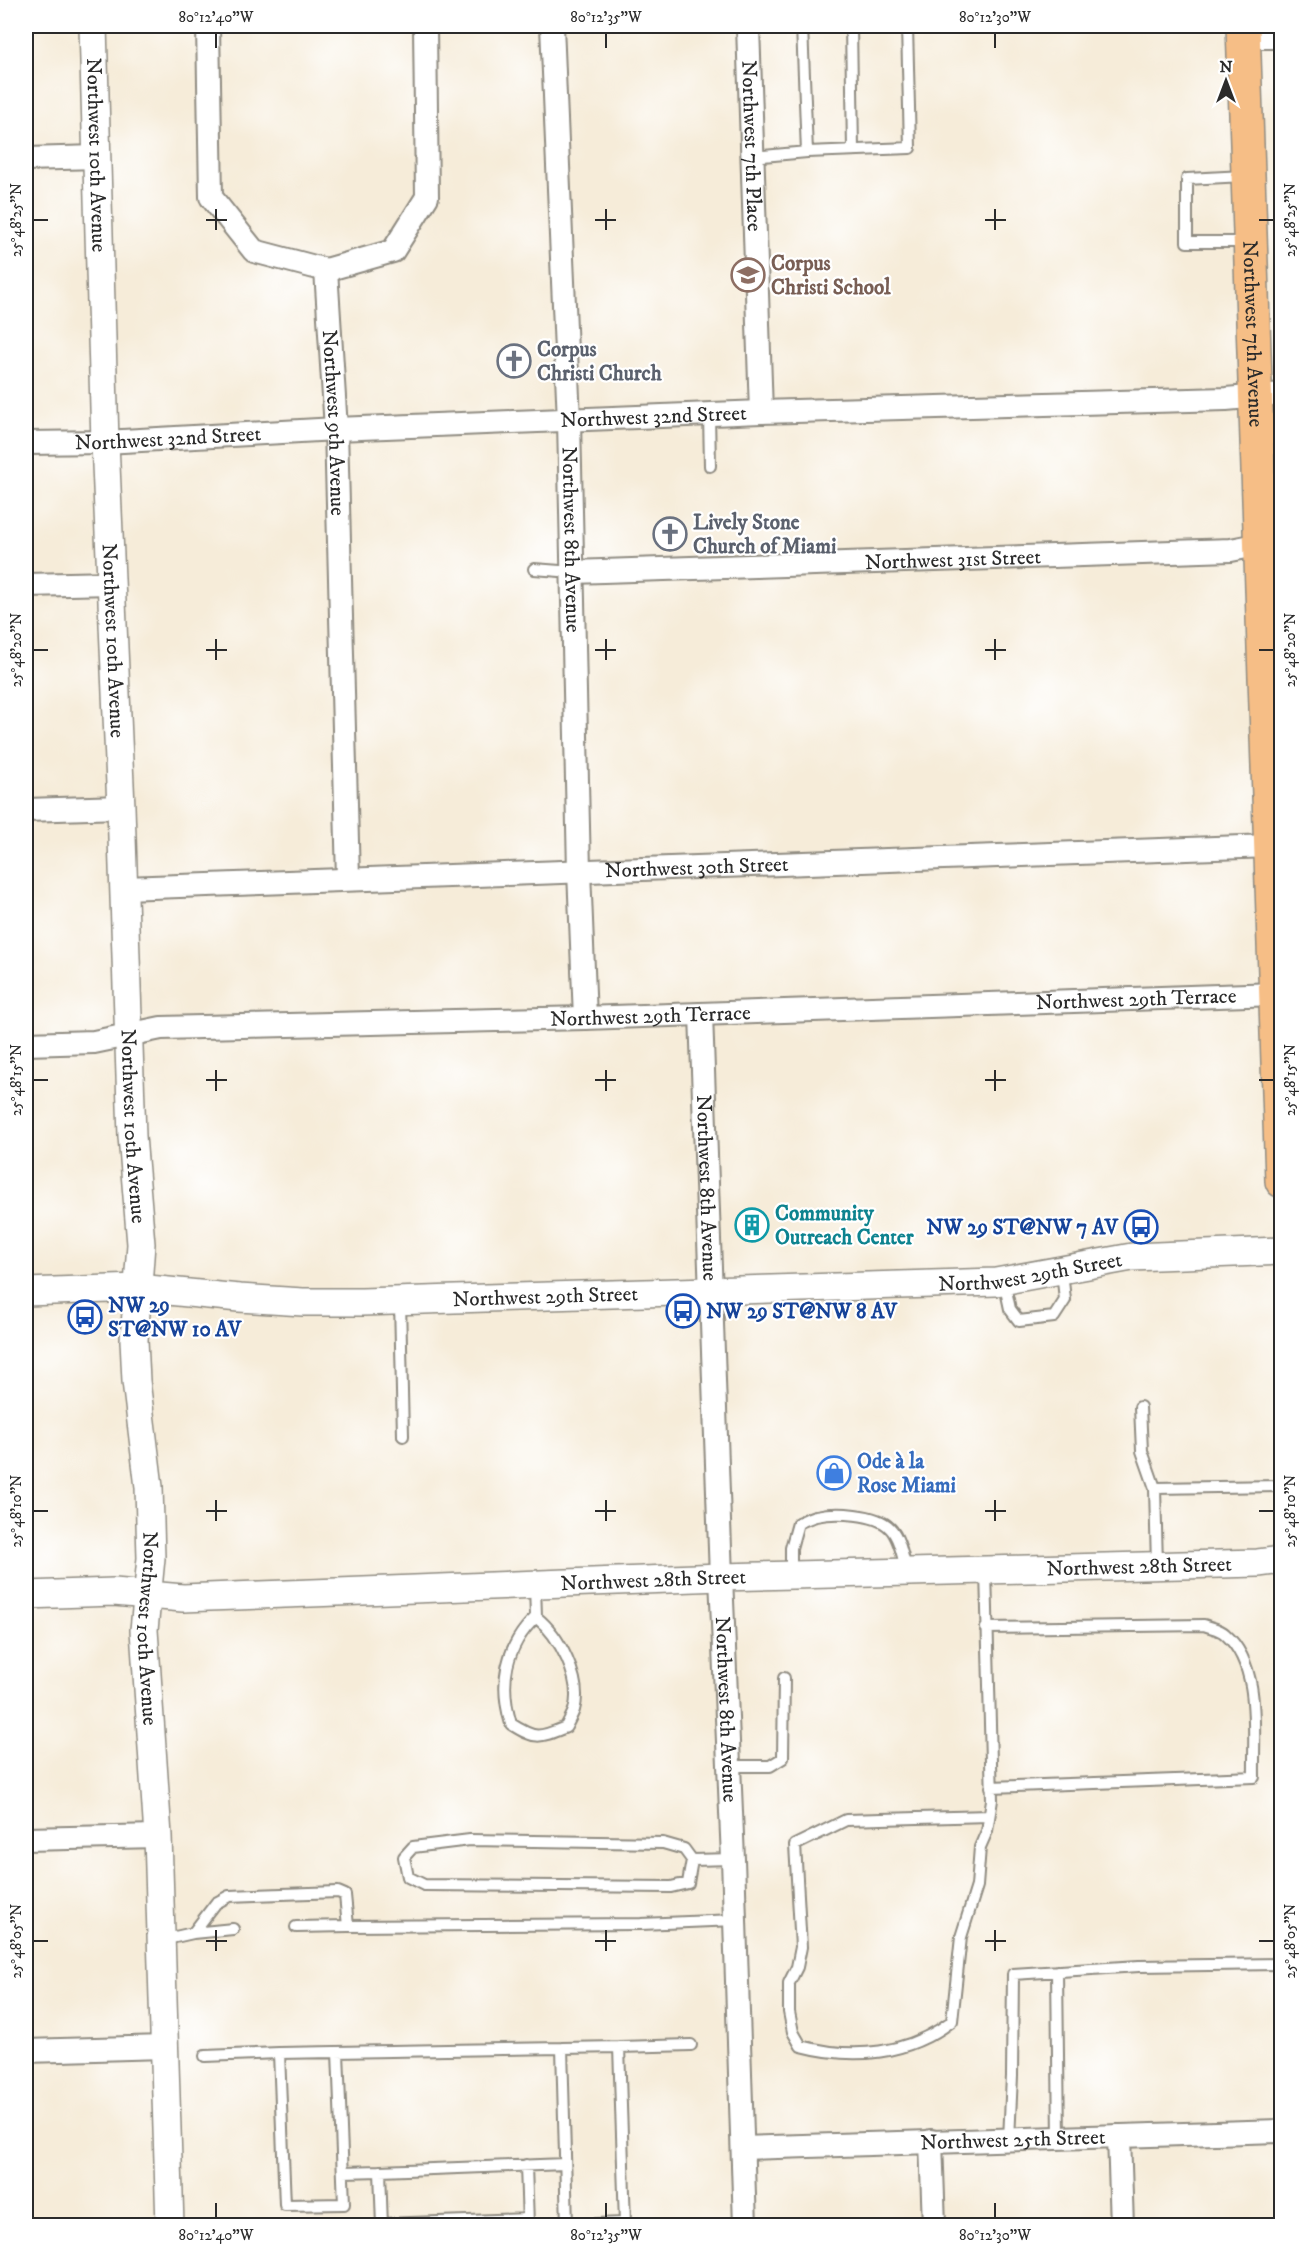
<svg xmlns="http://www.w3.org/2000/svg" width="1307" height="2251" font-family="'IM FELL DW Pica',serif">
<style>
.lines{fill:none;stroke-linecap:round;stroke-linejoin:round}
.service-casing{stroke:#908c82;stroke-width:14}
.minor-casing{stroke:#908c82;stroke-width:26}
.tertiary-casing{stroke:#908c82;stroke-width:30}
.primary-casing{stroke:#908c82;stroke-width:36}
.service{stroke:#fff;stroke-width:10}
.minor{stroke:#fff;stroke-width:22}
.tertiary{stroke:#fff;stroke-width:27}
.primary{stroke:#f6be86;stroke-width:33}
.ticks{fill:none;stroke:#2b2b2b;stroke-width:2}
.labels{text-anchor:middle;stroke-width:4.5;stroke-linejoin:round;paint-order:stroke}
.street-label{font-size:21px;fill:#2b2b2b;stroke:#fff}
.education-label{font-size:21px;font-weight:bold;fill:#785e54;stroke:#fff;text-anchor:start}
.worship-label{font-size:21px;font-weight:bold;fill:#5b616d;stroke:#fff;text-anchor:start}
.culture-label{font-size:21px;font-weight:bold;fill:#0d838f;stroke:#fff;text-anchor:start}
.transit-label{font-size:21px;font-weight:bold;fill:#164399;stroke:#fff;text-anchor:start}
.shop-label{font-size:21px;font-weight:bold;fill:#366cbe;stroke:#fff;text-anchor:start}
.neatline{fill:none;stroke:#2b2b2b;stroke-width:2}
.ticks-label{font-size:15px;text-anchor:middle;fill:#2b2b2b}
</style>
<rect width="100%" height="100%" fill="#fff"/>
<filter id="ink" filterUnits="userSpaceOnUse"><feTurbulence type="fractalNoise" baseFrequency=".0167" numOctaves="2"/><feDisplacementMap in="SourceGraphic" scale="12" xChannelSelector="R" yChannelSelector="G"/><feConvolveMatrix kernelMatrix="1 2 1 2 8 2 1 2 1" color-interpolation-filters="sRGB"/></filter>
<filter id="wash" filterUnits="userSpaceOnUse"><feTurbulence type="fractalNoise" baseFrequency=".008" numOctaves="4" result="noise"/><feDisplacementMap in="SourceGraphic" scale="24" xChannelSelector="R" yChannelSelector="G"/><feGaussianBlur stdDeviation="1.35" result="paint"/><feColorMatrix in="noise" values="0 0 0 0 0 0 0 0 0 0 0 0 0 0 0 0 0 1.4 0 .05"/><feComposite in="paint" operator="in"/></filter>
<g filter="url(#wash)">
<rect width="100%" height="100%" fill="#f6ecd9"/>
</g>
<g filter="url(#ink)">
<g class="lines">
<defs>
<path id="service" d="M851,26l2,124
M807,152l103,-4 -3,-122
M752,157l55,-5 -5,-126
M1244,176l-57,3v63h61
M709,414l1,52
M534,569l39,3
M1004,1281l6,28 9,12 35,-4 11,-17 -3,-29
M400,1301l3,135
M1140,1407l2,44 13,37 2,77
M1155,1488l127,-2
M986,1571l6,229 -5,31 -7,16 -3,39 -16,51 -9,84c-44,34 -98,39 -151,25l-8,-14 -4,-20v-29l8,-16 4,-20 -6,-102 51,-25 143,-4
M791,1576v-28l7,-25c6,-2 12,-6 18,-7 19,-4 60,-3 74,12 10,10 13,31 17,44
M535,1585l1,32c23,18 47,63 38,93 -2,6 -6,12 -8,17 -27,11 -30,13 -55,-3 -12,-40 -6,-78 25,-107
M986,1628l218,-3c7,3 16,4 21,9 37,32 28,99 29,143l-263,10
M729,1766h41l13,-8 1,-80
M470,1840l193,3 21,6 8,11 -4,23 -17,4 -247,-2 -16,-8 -4,-20 9,-10z
M692,1860l41,-1
M296,1927l52,-1
M193,1933l40,-4
M162,1940l31,-7 23,-30 13,-7 109,-4 7,3 3,31 293,-2 94,-4
M1057,1971l2,167
M619,2047l6,176 -58,2 -5,-177z
M619,2047l72,-2
M338,2052l6,152 -59,1 -6,-152 283,-5
M205,2056l74,-3
M1009,2139l3,-63 1,-102 126,-8 143,-2
M526,2165l2,60
M343,2172l37,-1
M382,2224l146,-5
M382,2226l-2,-55 185,-7"/>
<g id="minor">
<path d="M208,26l3,171 43,54 72,19"/>
<path id="s1" d="M552,26l17,395 10,450 6,147"/>
<path id="s2" d="M748,26l13,386"/>
<path d="M1244,37h38"/>
<path d="M26,159l71,-2"/>
<path id="s3" d="M326,270l10,159 12,450"/>
<path d="M326,270l67,-19 34,-54 -2,-171"/>
<path id="s4" d="M26,443l79,-1 231,-13 425,-17 465,-13 56,-5"/>
<path id="s5" d="M573,572l658,-22 51,-10"/>
<path d="M26,585l86,-2"/>
<path d="M26,810l95,-3"/>
<path id="s6" d="M124,888l1146,-42"/>
<path id="s7" d="M701,1014l20,563 12,282 12,367"/>
<path id="s8" d="M26,1044l68,-2 67,-14 424,-10 691,-24"/>
<path d="M26,1839l132,-3"/>
<path d="M26,2051l138,-4"/>
<path d="M1119,2136l3,90"/>
<path d="M931,2141l3,85"/>
<path id="s9" d="M743,2148l539,-17"/>
</g>
<g id="tertiary">
<path id="s10" d="M93,26l12,416 16,365 11,329 9,108 -7,96 2,41 13,106 2,71 -7,72 14,206 12,390"/>
<path id="s11" d="M26,1292l112,-4 101,10 64,4h59l634,-20 136,-25 150,-6"/>
<path id="s12" d="M26,1595l88,-3 69,6 538,-21 537,-14 24,-3"/>
</g>
<g id="primary">
<path id="s13" d="M1243,26l39,1155"/>
</g>
</defs>
<!-- service casing -->
<use href="#service" class="service-casing"/>
<!-- minor casing -->
<use href="#minor" class="minor-casing"/>
<!-- tertiary casing -->
<use href="#tertiary" class="tertiary-casing"/>
<!-- primary casing -->
<use href="#primary" class="primary-casing"/>
<!-- service -->
<use href="#service" class="service"/>
<!-- minor -->
<use href="#minor" class="minor"/>
<!-- tertiary -->
<use href="#tertiary" class="tertiary"/>
<!-- primary -->
<use href="#primary" class="primary"/>
</g>
</g>
<!-- ticks -->
<path class="ticks" d="M216,33v15M606,33v15M995,33v15M216,209v21M606,209v21M995,209v21M33,220h15M206,220h21M595,220h21M985,220h21M1259,220h15M216,639v21M606,639v21M995,639v21M33,650h15M206,650h21M595,650h21M985,650h21M1259,650h15M216,1070v21M606,1070v21M995,1070v21M33,1080h15M206,1080h21M595,1080h21M985,1080h21M1259,1080h15M216,1500v21M606,1500v21M995,1500v21M33,1511h15M206,1511h21M595,1511h21M985,1511h21M1259,1511h15M216,1930v21M606,1930v21M995,1930v21M33,1941h15M206,1941h21M595,1941h21M985,1941h21M1259,1941h15M216,2203v15M606,2203v15M995,2203v15"/>
<!-- icons -->
<defs>
<symbol id="school-ring" viewBox="-11 -11 22 22"><circle r="9.5" fill="#fff" stroke="#8d6e63" stroke-width="1.5"/><path d="M0-5L7-2L0 1L-7-2ZM-4 1L0 2.5L4 1V4Q0 6-4 4Z" fill="#8d6e63"/></symbol>
<symbol id="church-ring" viewBox="-11 -11 22 22"><circle r="9.5" fill="#fff" stroke="#6b7280" stroke-width="1.5"/><path d="M-1.2-6h2.4v3.5h3.3v2.4h-3.3V6h-2.4V-.1h-3.3v-2.4h3.3Z" fill="#6b7280"/></symbol>
<symbol id="building-ring" viewBox="-11 -11 22 22"><circle r="9.5" fill="#fff" stroke="#0f9aa8" stroke-width="1.5"/><path d="M-4-6H4V6H1V3H-1V6H-4ZM-2.5-4.3h1.7v1.8h-1.7ZM.8-4.3h1.7v1.8H.8ZM-2.5-1h1.7V.8h-1.7ZM.8-1h1.7V.8H.8Z" fill="#0f9aa8"/></symbol>
<symbol id="bus-ring" viewBox="-11 -11 22 22"><circle r="9.5" fill="#fff" stroke="#1a4fb4" stroke-width="1.5"/><path d="M-5-6H5V4H4V6H2V4H-2V6H-4V4H-5ZM-3.5-4V0h7V-4ZM-3.5 1.2v1.5H-2V1.2ZM2 1.2v1.5H3.5V1.2Z" fill="#1a4fb4"/></symbol>
<symbol id="shop-ring" viewBox="-11 -11 22 22"><circle r="9.5" fill="#fff" stroke="#3f7fe0" stroke-width="1.5"/><path d="M-5-2.5h2.3a2.7 3.5 0 0 1 5.4 0H5L5.5 6h-11ZM-1.5-2.5h3a1.5 2.3 0 0 0-3 0Z" fill="#3f7fe0"/></symbol>
</defs>
<g fill-rule="evenodd">
<use href="#school-ring" x="729" y="256" width="38" height="38"/>
<use href="#church-ring" x="495" y="342" width="38" height="38"/>
<use href="#church-ring" x="651" y="515" width="38" height="38"/>
<use href="#building-ring" x="733" y="1206" width="38" height="38"/>
<use href="#bus-ring" x="1122" y="1208" width="38" height="38"/>
<use href="#bus-ring" x="664" y="1292" width="38" height="38"/>
<use href="#bus-ring" x="66" y="1298" width="38" height="38"/>
<use href="#shop-ring" x="815" y="1454" width="38" height="38"/>
</g>
<g class="labels">
<!-- street labels -->
<g class="street-label">
<text dy="7" stroke="none"><textPath href="#s2" startOffset="120">Northwest 7th Place</textPath></text>
<text dy="7" stroke="none"><textPath href="#s10" startOffset="129">Northwest 10th Avenue</textPath></text>
<text dy="7" stroke="none"><textPath href="#s13" startOffset="308">Northwest 7th Avenue</textPath></text>
<text dy="7" stroke="none"><textPath href="#s4" startOffset="628">Northwest 32nd Street</textPath></text>
<text dy="7" stroke="none"><textPath href="#s3" startOffset="153">Northwest 9th Avenue</textPath></text>
<text dy="7" stroke="none"><textPath href="#s4" startOffset="142">Northwest 32nd Street</textPath></text>
<text dy="7" stroke="none"><textPath href="#s1" startOffset="514">Northwest 8th Avenue</textPath></text>
<text dy="7" stroke="none"><textPath href="#s5" startOffset="380">Northwest 31st Street</textPath></text>
<text dy="7" stroke="none"><textPath href="#s10" startOffset="615">Northwest 10th Avenue</textPath></text>
<text dy="7" stroke="none"><textPath href="#s6" startOffset="573">Northwest 30th Street</textPath></text>
<text dy="7" stroke="none"><textPath href="#s8" startOffset="1112">Northwest 29th Terrace</textPath></text>
<text dy="7" stroke="none"><textPath href="#s8" startOffset="626">Northwest 29th Terrace</textPath></text>
<text dy="7" stroke="none"><textPath href="#s10" startOffset="1101">Northwest 10th Avenue</textPath></text>
<text dy="7" stroke="none"><textPath href="#s7" startOffset="174">Northwest 8th Avenue</textPath></text>
<text dy="7" stroke="none"><textPath href="#s11" startOffset="1006">Northwest 29th Street</textPath></text>
<text dy="7" stroke="none"><textPath href="#s11" startOffset="520">Northwest 29th Street</textPath></text>
<text dy="7" stroke="none"><textPath href="#s12" startOffset="1114">Northwest 28th Street</textPath></text>
<text dy="7" stroke="none"><textPath href="#s12" startOffset="628">Northwest 28th Street</textPath></text>
<text dy="7" stroke="none"><textPath href="#s10" startOffset="1605">Northwest 10th Avenue</textPath></text>
<text dy="7" stroke="none"><textPath href="#s7" startOffset="696">Northwest 8th Avenue</textPath></text>
<text dy="7" stroke="none"><textPath href="#s9" startOffset="270">Northwest 25th Street</textPath></text>
</g>
<!-- education labels -->
<g class="education-label">
<text x="771" y="270">Corpus<tspan x="771" dy="24">Christi School</tspan></text>
</g>
<!-- worship labels -->
<g class="worship-label">
<text x="537" y="356">Corpus<tspan x="537" dy="24">Christi Church</tspan></text>
<text x="693" y="529">Lively Stone<tspan x="693" dy="24">Church of Miami</tspan></text>
</g>
<!-- culture labels -->
<g class="culture-label">
<text x="775" y="1220">Community<tspan x="775" dy="24">Outreach Center</tspan></text>
</g>
<!-- transit labels -->
<g class="transit-label">
<text x="1118" y="1234" text-anchor="end">NW 29 ST@NW 7 AV</text>
<text x="108" y="1312">NW 29<tspan x="108" dy="24">ST@NW 10 AV</tspan></text>
<text x="706" y="1318">NW 29 ST@NW 8 AV</text>
</g>
<!-- shop labels -->
<g class="shop-label">
<text x="857" y="1468">Ode à la<tspan x="857" dy="24">Rose Miami</tspan></text>
</g>
</g>
<!-- margin -->
<rect width="1307" height="2251" fill="none" stroke="#fff" stroke-width="66"/>
<!-- north arrow -->
<g transform="translate(1226 81)" stroke="#ffffff" stroke-width="4.5" paint-order="stroke">
<path d="M0-4.5L10 22L0 15L-10 22Z" fill="#2b2b2b"/>
<text y="-9" font-size="16" font-weight="bold" text-anchor="middle" fill="#2b2b2b">N</text>
</g>
<rect x="33" y="33" width="1241" height="2185" class="neatline"/>
<g class="ticks-label">
<text x="216" y="22">80°12'40"W</text>
<text x="606" y="22">80°12'35"W</text>
<text x="995" y="22">80°12'30"W</text>
<text transform="translate(16 220) rotate(-90)" y="5">25°48'25"N</text>
<text transform="translate(1290 220) rotate(-90)" y="5">25°48'25"N</text>
<text transform="translate(16 650) rotate(-90)" y="5">25°48'20"N</text>
<text transform="translate(1290 650) rotate(-90)" y="5">25°48'20"N</text>
<text transform="translate(16 1080) rotate(-90)" y="5">25°48'15"N</text>
<text transform="translate(1290 1080) rotate(-90)" y="5">25°48'15"N</text>
<text transform="translate(16 1511) rotate(-90)" y="5">25°48'10"N</text>
<text transform="translate(1290 1511) rotate(-90)" y="5">25°48'10"N</text>
<text transform="translate(16 1941) rotate(-90)" y="5">25°48'05"N</text>
<text transform="translate(1290 1941) rotate(-90)" y="5">25°48'05"N</text>
<text x="216" y="2240">80°12'40"W</text>
<text x="606" y="2240">80°12'35"W</text>
<text x="995" y="2240">80°12'30"W</text>
</g>
</svg>
